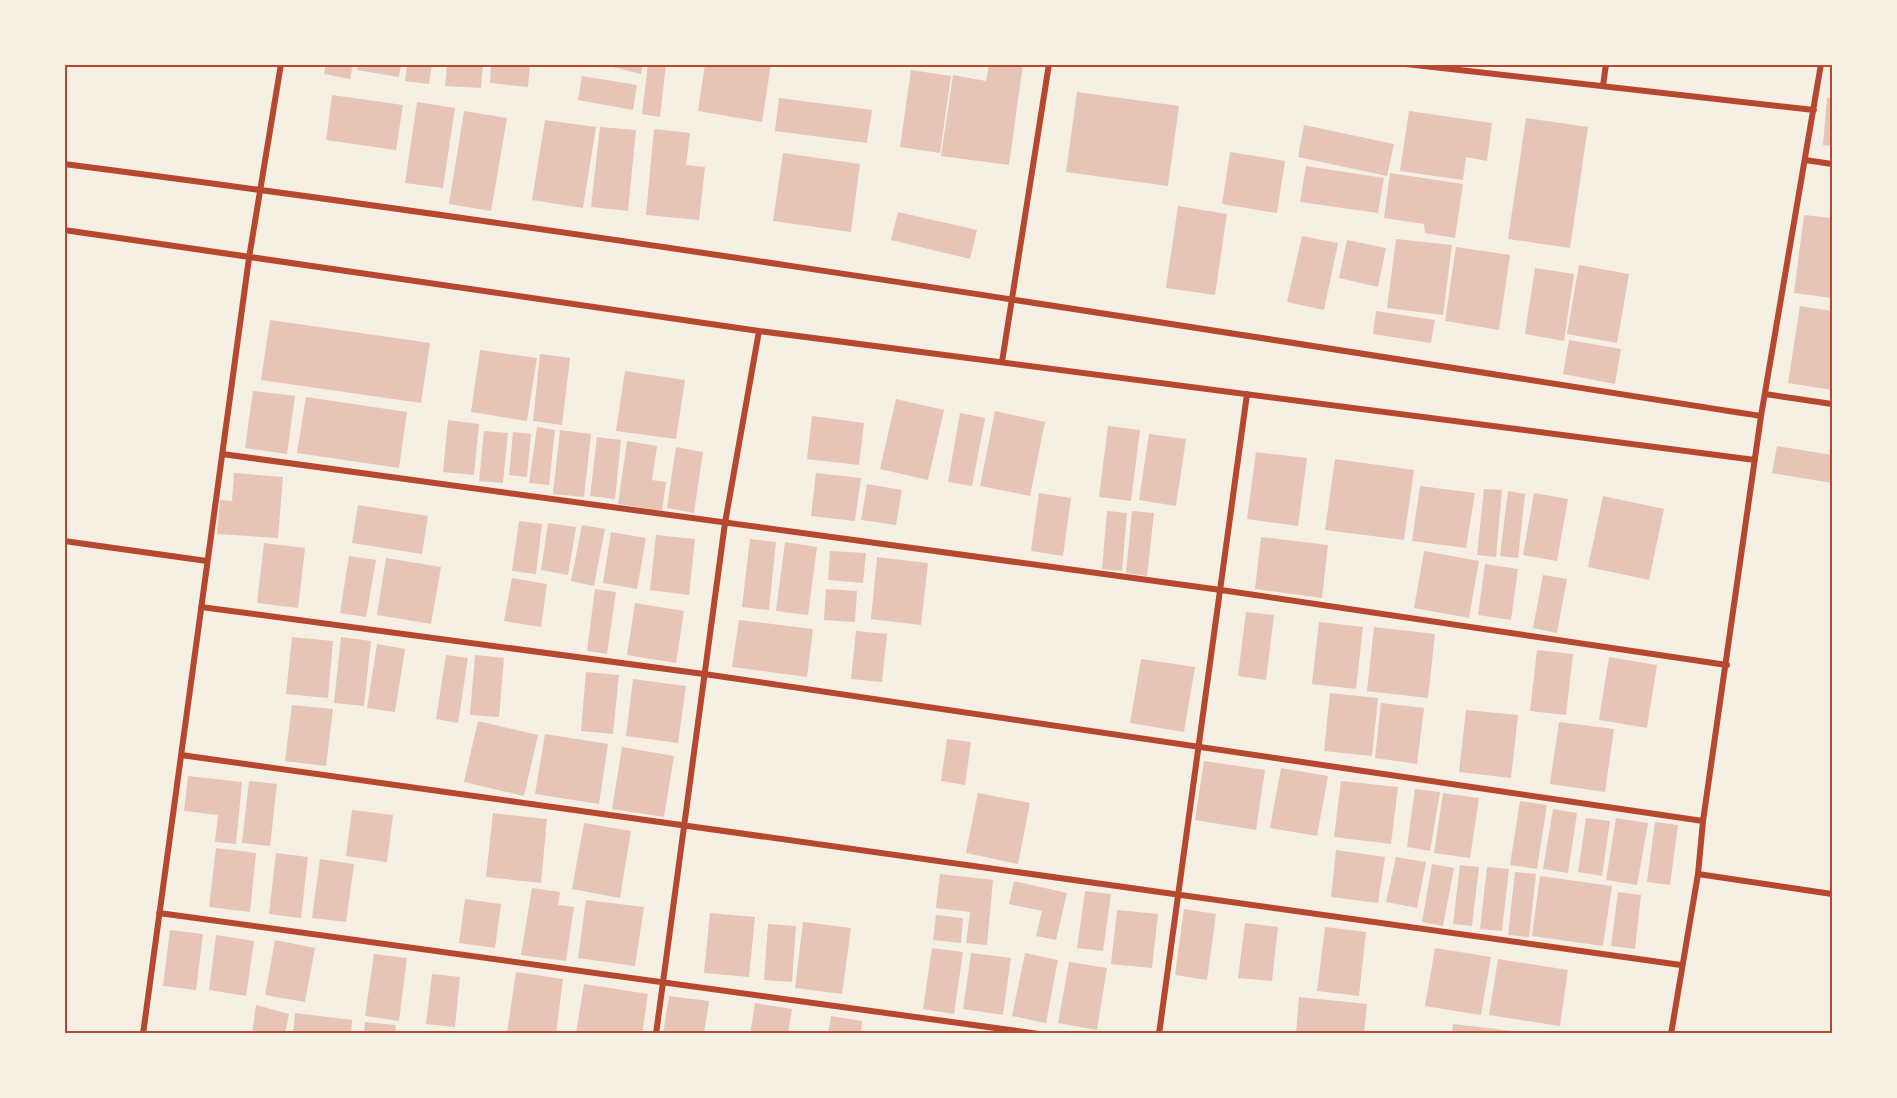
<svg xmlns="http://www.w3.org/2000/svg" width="1897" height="1098" font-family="Jost,sans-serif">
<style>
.building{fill:#e6c5b7}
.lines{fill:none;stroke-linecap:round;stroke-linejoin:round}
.minor{stroke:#b5482f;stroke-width:6}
.neatline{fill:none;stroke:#b5482f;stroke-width:2}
</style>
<rect width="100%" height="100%" fill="#f6efe4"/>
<!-- building -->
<path class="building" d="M326,64h27l-3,15 -26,-5z
M358,64h43l-2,13 -42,-7z
M407,64h25l-3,20 -24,-3z
M447,64h36l-2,24 -36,-2z
M491,64h39l-2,23 -38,-4z
M600,64h43l-2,10z
M648,64h18l-6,53 -18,-3z
M705,64h66l-9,58 -64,-11z
M989,64h34l-14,101 -68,-9 12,-81 33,6z
M911,70l40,6 -11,77 -40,-6z
M582,76l55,9 -4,25 -55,-10z
M1077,92l102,14 -11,80 -102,-14z
M332,95l71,10 -7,45 -70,-10z
M779,98l93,12 -5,33 -92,-12z
M1827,98l5,1v47l-9,-1z
M417,102l38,6 -12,80 -38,-5z
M464,111l43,7 -16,93 -42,-7z
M1409,111l83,12 -5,38 -21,-4 -3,23 -63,-9z
M1526,118l62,9 -18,121 -62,-9z
M545,120l51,7 -13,81 -51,-8z
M1304,125l90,19 -7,32 -89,-19z
M600,127l36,3 -8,81 -37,-4z
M654,129l36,4 -4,32 19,2 -6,53 -53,-5z
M1230,152l55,9 -8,52 -55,-9z
M783,153l77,11 -9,68 -78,-11z
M1306,166l78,12 -6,35 -78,-11z
M1390,173l73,11 -8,54 -30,-5 -1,-9 -40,-6z
M1178,206l49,8 -12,81 -49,-7z
M898,212l79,18 -7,29 -79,-19z
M1804,215l28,3v80l-38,-5z
M1302,236l36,7 -14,67 -37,-8z
M1396,239l56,6 -9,70 -56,-7z
M1347,240l39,8 -8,39 -39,-9z
M1456,247l54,8 -11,75 -54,-9z
M1579,265l50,9 -12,69 -50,-9z
M1535,268l39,6 -10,67 -39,-7z
M1800,306l32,5v79l-44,-7z
M1376,311l59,9 -4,23 -58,-9z
M270,320l160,23 -9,60 -160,-23z
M1569,340l52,9 -6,35 -52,-10z
M480,350l57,8 -10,63 -56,-9z
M540,354l30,4 -8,67 -29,-4z
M625,371l60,9 -9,59 -60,-8z
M253,391l42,5 -8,58 -42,-6z
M306,397l101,15 -8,56 -102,-15z
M896,399l48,11 -16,70 -48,-11z
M995,411l50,11 -15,74 -50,-10z
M960,413l25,5 -13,68 -24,-4z
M812,416l52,7 -5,42 -52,-6z
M448,420l31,4 -5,51 -31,-3z
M1108,426l32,4 -9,71 -32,-4z
M537,427l18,3 -6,55 -20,-2z
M560,430l31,4 -7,63 -31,-3z
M484,431l24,2 -5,50 -24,-2z
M513,432l18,2 -4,43 -18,-2z
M1149,434l37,5 -10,67 -37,-6z
M597,437l24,3 -6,59 -25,-3z
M627,441l30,5 -5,34 14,2 -4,29 -44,-7z
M1777,446l55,9v28l-60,-10z
M676,447l27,5 -9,61 -27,-5z
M1256,452l51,6 -9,68 -51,-7z
M1335,459l79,11 -10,70 -79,-10z
M234,473l49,4 -5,61 -61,-4 3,-34 12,1z
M816,473l45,5 -6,43 -44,-5z
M867,484l35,6 -6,35 -35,-5z
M1420,486l55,7 -9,55 -54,-7z
M1484,489l18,1 -6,67 -19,-2z
M1508,491l17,3 -7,64 -18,-2z
M1039,493l32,5 -8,58 -32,-5z
M1534,493l34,6 -11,62 -34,-6z
M1603,496l61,13 -15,71 -61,-13z
M358,505l70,11 -6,38 -70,-11z
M1107,511l20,2 -5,58 -20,-2z
M1132,511l22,2 -7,63 -21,-3z
M519,521l23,3 -6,50 -24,-3z
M548,523l28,4 -8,48 -27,-5z
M582,525l23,4 -11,57 -23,-5z
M611,532l35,6 -9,51 -34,-6z
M656,535l39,4 -6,56 -39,-5z
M1261,537l67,8 -6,53 -67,-9z
M750,539l26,3 -7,68 -27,-3z
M785,542l32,5 -9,68 -32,-4z
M264,543l41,5 -7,60 -41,-5z
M830,551l36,2 -3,30 -35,-3z
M1424,551l55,10 -10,57 -55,-10z
M349,556l27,4 -10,57 -26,-4z
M877,557l51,6 -7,62 -50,-6z
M386,558l55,9 -10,57 -54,-9z
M1485,564l33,5 -7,51 -33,-5z
M1543,575l24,4 -10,54 -24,-5z
M512,578l35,6 -6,43 -37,-6z
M595,589l21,3 -9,62 -20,-3z
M826,589l31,2 -2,31 -31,-2z
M635,603l49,8 -8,52 -49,-8z
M1246,612l28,3 -8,65 -28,-4z
M739,620l74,9 -6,48 -75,-10z
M1319,622l44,5 -7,62 -44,-5z
M1374,627l61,7 -7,64 -61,-7z
M856,631l31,3 -5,48 -31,-3z
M292,637l41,4 -5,57 -42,-4z
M341,637l30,4 -7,65 -30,-3z
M377,644l28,5 -10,63 -28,-4z
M1537,650l36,4 -7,61 -36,-4z
M446,655l22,3 -10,65 -22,-4z
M475,655l29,3 -5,59 -29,-2z
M1609,657l48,8 -10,63 -48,-8z
M1141,659l54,8 -11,65 -54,-9z
M586,672l33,3 -6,59 -32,-3z
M633,679l53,7 -8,57 -52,-7z
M1330,693l48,5 -6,58 -48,-5z
M1381,703l43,5 -7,56 -42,-6z
M292,705l41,4 -7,57 -41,-5z
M1466,710l52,5 -7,63 -52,-6z
M478,721l60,14 -14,61 -60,-14z
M1559,722l55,7 -9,63 -55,-8z
M545,734l63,10 -9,60 -64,-10z
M947,739l24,3 -6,43 -24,-4z
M622,747l52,9 -10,61 -52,-8z
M1204,761l61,9 -9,60 -61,-10z
M1281,768l47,8 -11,60 -47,-8z
M188,776l54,6 -6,62 -21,-2 3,-27 -34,-4z
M249,781l28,3 -7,62 -28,-3z
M1341,781l57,6 -7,57 -57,-7z
M1415,789l25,3 -10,59 -23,-4z
M978,793l52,10 -12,61 -52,-11z
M1443,793l36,5 -9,60 -36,-5z
M1520,801l27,4 -10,64 -27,-4z
M1553,809l24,4 -9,60 -25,-4z
M352,810l41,5 -6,47 -41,-6z
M493,813l54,6 -6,64 -55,-6z
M1586,818l24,3 -8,55 -24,-4z
M1616,818l32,5 -11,62 -31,-5z
M1655,822l23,3 -8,60 -23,-3z
M584,823l47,8 -11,67 -48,-9z
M216,848l40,5 -6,59 -41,-5z
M1336,850l49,7 -7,46 -47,-6z
M276,853l32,4 -7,61 -32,-4z
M1396,857l30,5 -9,46 -31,-6z
M320,859l34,5 -8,58 -34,-4z
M1432,864l22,4 -11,58 -21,-4z
M1460,865l19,2 -7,59 -19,-2z
M1487,867l22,2 -7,62 -22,-2z
M1515,872l21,2 -7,63 -21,-2z
M940,874l53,6 -6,65 -21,-2 4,-31 -34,-4z
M1540,876l72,10 -9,60 -71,-10z
M1014,881l53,12 -11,47 -20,-4 6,-25 -33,-7z
M532,888l28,4 -2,13 16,2 -8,54 -45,-6z
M1085,891l26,3 -8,57 -26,-3z
M1618,892l23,3 -6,54 -24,-3z
M465,899l36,5 -6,44 -36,-5z
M586,900l58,7 -9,59 -57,-8z
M1184,909l32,5 -9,66 -32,-5z
M1117,910l41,4 -6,54 -41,-4z
M710,913l45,4 -6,60 -45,-4z
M936,915l27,3 -2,25 -28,-3z
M803,922l48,6 -9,66 -47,-6z
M1245,923l33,4 -6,54 -34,-3z
M768,924l28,2 -4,56 -28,-2z
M1325,927l41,5 -7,64 -42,-5z
M170,930l33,4 -7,56 -33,-4z
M216,935l38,6 -8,55 -37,-6z
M275,940l40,8 -10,54 -40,-7z
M932,948l31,4 -9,62 -31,-5z
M1435,948l56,9 -10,58 -56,-9z
M971,953l40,5 -8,57 -40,-6z
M1025,953l33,7 -12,63 -34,-7z
M374,954l33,4 -8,63 -34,-5z
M1498,959l70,11 -8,56 -71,-11z
M1069,962l38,6 -10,62 -39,-7z
M516,972l47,7 -7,55 -49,-1z
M432,974l28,3 -5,50 -29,-3z
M584,984l64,10 -6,40h-66z
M669,996l40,5 -5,33h-41z
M1299,997l68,7 -3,30h-68z
M755,1003l37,6 -4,25h-38z
M256,1005l33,9 -4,20h-33z
M295,1013l57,7 -1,14h-58z
M831,1016l31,5 -1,13h-33z
M365,1022l31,3 -1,9h-31z
M1453,1024l68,8v2h-69z"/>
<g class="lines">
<!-- minor -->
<path class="minor" d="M1406,64l408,46
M1603,86l3,-22
M1805,160l27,4
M64,164c567,73 1132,164 1697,252
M64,230l695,101 996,129
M1002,362l47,-298
M1765,394l67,10
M222,454l999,136 506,75
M64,541l143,20
M201,607l503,67 999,147
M181,755l1500,210
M1698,874l134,20
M159,913l880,121
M143,1034l106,-776 32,-194
M656,1034l69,-511 34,-192
M1159,1034l88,-640
M1671,1034l27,-160 5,-53 58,-405 60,-352"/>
</g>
<!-- border -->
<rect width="1897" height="1098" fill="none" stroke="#f6efe4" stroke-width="132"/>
<rect x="66" y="66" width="1765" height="966" class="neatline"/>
</svg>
